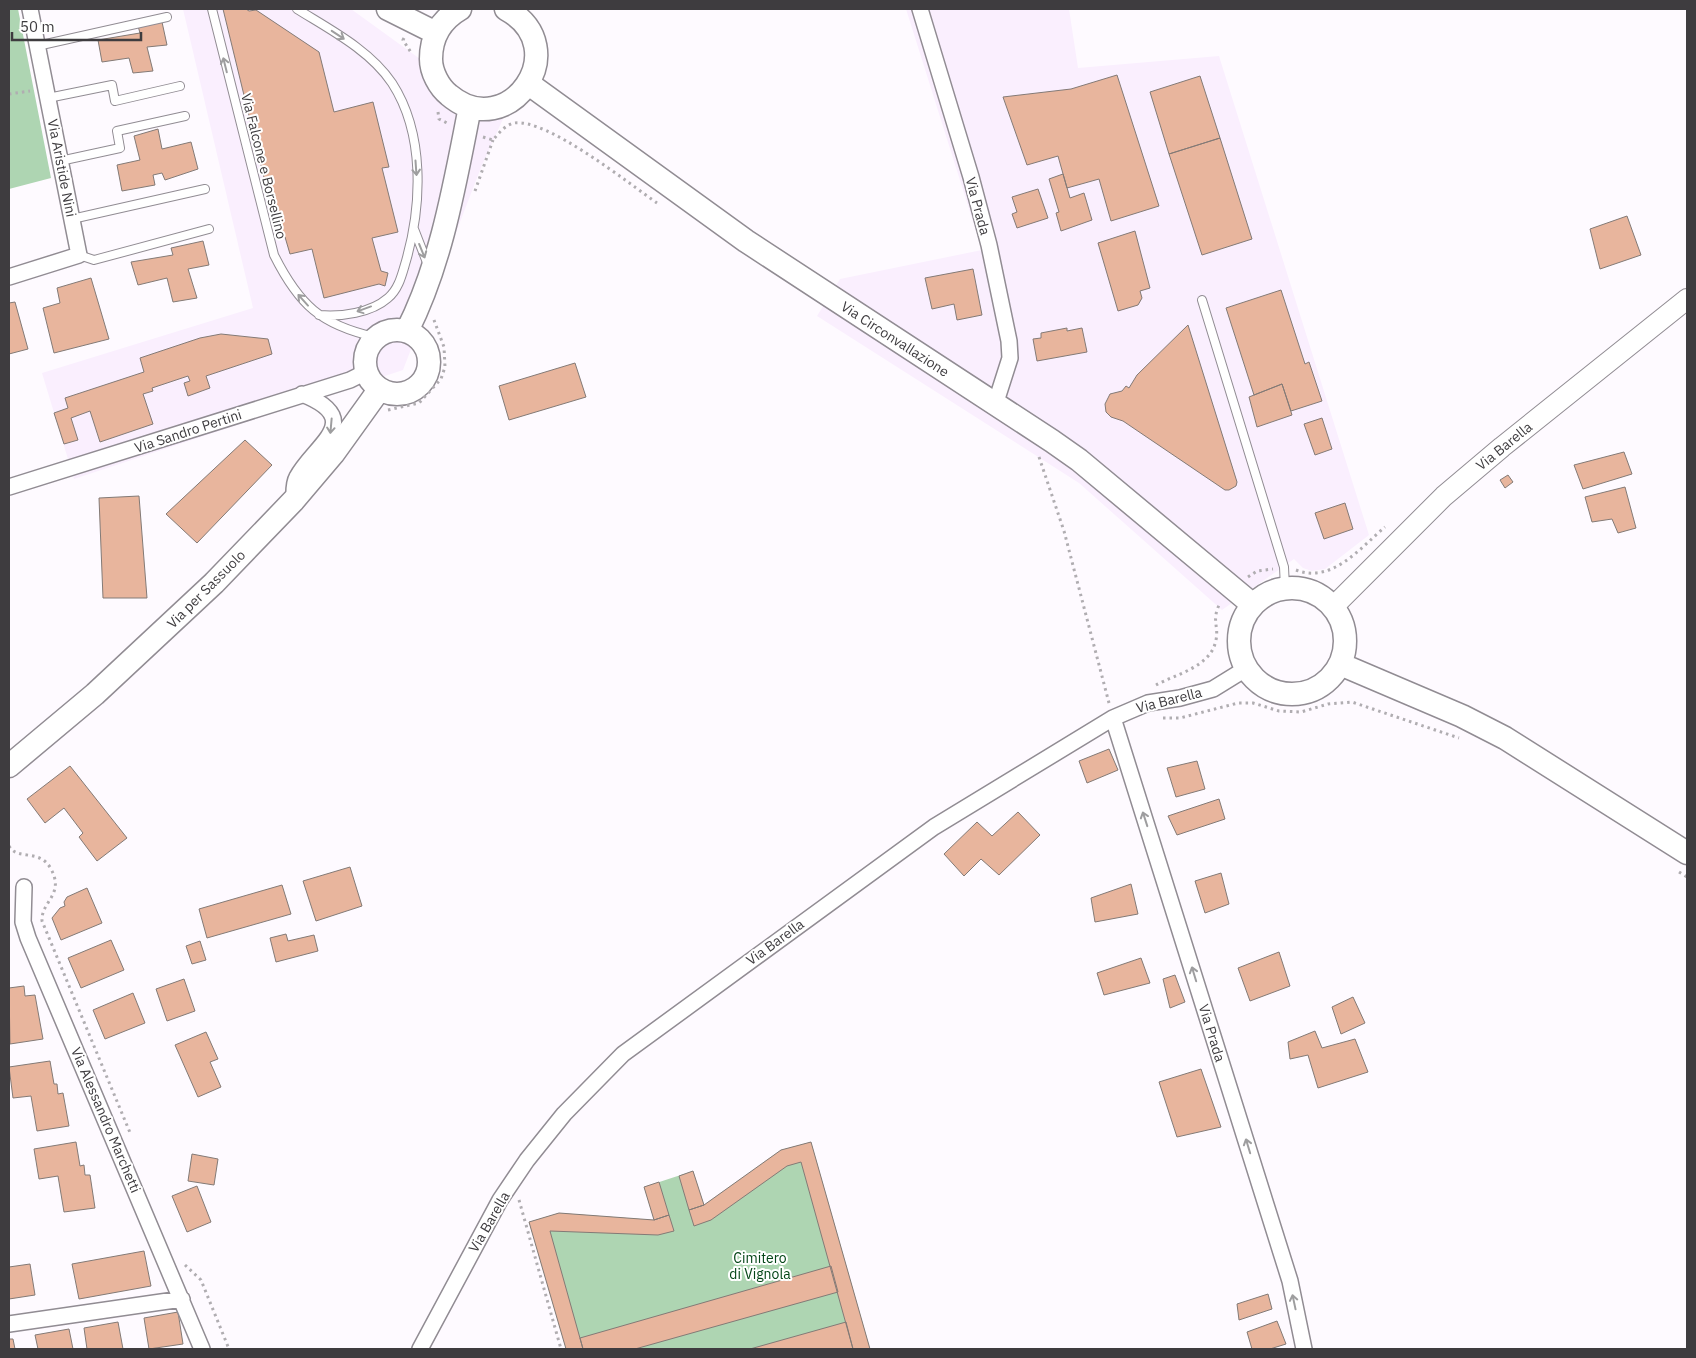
<svg xmlns="http://www.w3.org/2000/svg" width="1696" height="1358" font-family="'IBM Plex Sans',sans-serif">
<style>
.built{fill:#faeffe}
.green{fill:#aed5b2}
.building{fill:#e8b59d;stroke:#837a76}
.lines{fill:none;stroke-linecap:round;stroke-linejoin:round}
.service-casing{stroke:#918c93;stroke-width:10}
.minor-casing{stroke:#918c93;stroke-width:18}
.tertiary-casing{stroke:#918c93;stroke-width:22}
.secondary-casing{stroke:#918c93;stroke-width:25}
.path{stroke:#b0adb1;stroke-width:3;stroke-dasharray:2.5 4;stroke-linecap:butt}
.service{stroke:#fff;stroke-width:8}
.minor{stroke:#fff;stroke-width:15}
.tertiary{stroke:#fff;stroke-width:20}
.secondary{stroke:#fff;stroke-width:22}
.oneway{stroke:#9e9e9f}
.labels{text-anchor:middle;stroke-width:4;stroke-linejoin:round;paint-order:stroke}
.street-label{font-size:14px;fill:#3e3c3f;stroke:#fff}
.park-label{font-size:14px;fill:#034516;stroke:#fff}
</style>
<rect width="100%" height="100%" fill="#fefaff"/>
<!-- built -->
<path class="built" d="M183,9h168l152,110 -21,46 -79,205 -329,109 -32,-106 211,-65z
M906,9h163l9,59 141,-12 150,479 -44,34 -13,2 -9,-3 -9,-9 -72,51 -143,-127 -262,-167 23,-37 142,-29z"/>
<!-- green -->
<path class="green" d="M9,9h9l33,169 -42,11z
M811,1142l59,207h-304l-37,-127 30,-9 95,7 -10,-33 49,-16 11,34 77,-55z"/>
<!-- building -->
<path class="building" d="M223,9h23l3,2 7,-1 63,42 15,60 39,-10 16,65 -7,1 16,64 -26,6 9,33 7,2 -3,13 -6,-2 -55,14 -12,-49 -22,5 -5,-17 -6,2z
M162,22l5,23 -20,2 6,24 -20,2 -4,-15 -27,4 -4,-22 42,-7 -2,-7z
M1117,75l42,131 -48,15 -12,-42 -32,9 -9,-32 -31,9 -24,-68 68,-8z
M1200,76l20,62 -51,16 -19,-62z
M158,129l4,20 29,-7 7,27 -33,11 -3,-7 -9,2 2,10 -33,6 -5,-26 23,-5 -6,-24z
M1220,138l32,101 -50,16 -33,-101z
M1063,174l7,24 14,-5 8,27 -31,11 -5,-18 3,-1 -10,-33z
M1038,189l10,29 -31,10 -5,-14 5,-2 -5,-15z
M1627,216l14,39 -41,14 -10,-40z
M1135,231l15,57 -10,3 2,7 -4,7 -20,6 -20,-68z
M203,241l6,24 -21,4 9,29 -24,4 -6,-24 -29,7 -7,-23 42,-7 -2,-7z
M973,269l9,46 -25,5 -3,-16 -22,5 -7,-31z
M91,278l18,61 -55,14 -11,-45 17,-5 -3,-15z
M1281,290l24,74 4,-2 13,39 -31,10 -9,-27 -28,11 -28,-87z
M15,302l13,47 -19,5v-51z
M1188,325l49,157 -1,4 -7,4h-4l-102,-69 -12,-4 -5,-5 -1,-8 5,-10 12,-3 4,-5 3,2 8,-13z
M1067,328v3l15,-3 5,24 -50,9 -4,-22 8,-1v-5z
M221,334l47,5 4,15 -66,22 4,12 -22,8 -4,-13 6,-2 -2,-5 -36,12 1,3 -10,3 10,30 -53,18 -10,-31 -19,7 7,22 -14,4 -10,-31 14,-5 -3,-10 79,-26 -4,-14 60,-20z
M575,363l11,34 -77,23 -10,-34z
M1282,384l10,31 -35,12 -8,-30z
M1322,418l10,31 -17,6 -11,-31z
M245,440l27,25 -75,78 -31,-29z
M1624,452l8,22 -49,15 -9,-24z
M1508,475l5,7 -8,6 -5,-8z
M1625,487l11,41 -18,5 -6,-14 -20,3 -7,-25z
M139,496l8,102h-44l-4,-100z
M1345,503l8,26 -29,10 -9,-26z
M1109,749l9,21 -31,13 -8,-22z
M1197,761l8,28 -29,8 -9,-29z
M70,766l57,72 -30,23 -18,-24 4,-4 -19,-25 -19,15 -18,-24z
M1219,799l6,20 -48,16 -9,-19z
M1018,812l22,23 -41,40 -18,-16 -17,17 -20,-22 33,-32 15,14z
M350,867l12,39 -46,15 -13,-40z
M1221,873l8,31 -24,9 -10,-32z
M1131,884l7,30 -43,8 -4,-24z
M282,885l9,29 -84,24 -8,-29z
M87,888l15,35 -41,17 -9,-22 8,-10 5,-2 -1,-4 3,-5z
M286,934l2,7 26,-6 4,16 -42,11 -6,-24z
M111,940l13,30 -43,18 -13,-30z
M200,941l6,19 -14,4 -6,-18z
M1279,952l11,34 -40,15 -12,-33z
M1141,958l9,25 -46,12 -7,-22z
M1175,975l10,27 -15,6 -7,-29z
M184,979l11,32 -28,10 -11,-32z
M24,986l1,10 10,-1 8,44 -33,5 -1,-56z
M133,993l12,30 -40,16 -12,-29z
M1353,997l12,26 -24,11 -9,-27z
M1315,1031l7,17 33,-9 13,33 -50,16 -10,-33 -18,4 -2,-17z
M206,1032l12,27 -8,3 11,25 -23,10 -23,-52z
M50,1061l4,23h3l1,10 5,-1 6,33 -32,5 -6,-35 -18,2 -4,-31z
M1201,1069l20,58 -44,10 -18,-55z
M76,1142l4,24 4,-1 1,10h5l5,33 -31,4 -6,-36 -19,3 -5,-30z
M811,1142l59,207h-17l-52,-187 -14,4 -76,54 -17,6 -5,-16 15,-5 77,-55z
M192,1154l26,5 -4,26 -26,-4z
M693,1171l11,34 -15,5 -10,-34z
M659,1182l10,33 -15,5 -10,-33z
M197,1186l14,36 -24,10 -15,-36z
M559,1213l95,7 15,-5 5,16 -16,4 -108,-4 33,118h-17l-37,-127z
M144,1251l7,35 -72,13 -7,-35z
M30,1264l5,31 -26,4v-32z
M831,1266l7,26 -203,57h-52l-3,-11z
M1268,1294l4,15 -33,11 -2,-16z
M178,1312l5,32 -34,5 -5,-31z
M1277,1321l9,23 -16,5h-18l-5,-17z
M118,1322l5,27h-36l-3,-21z
M846,1322l7,27h-103z
M69,1329l4,20h-35l-3,-14z
M9,1339h4l2,10h-6z"/>
<g class="lines">
<defs>
<path id="service" d="M212,9l62,246c25,50 47,70 101,82
M297,9c32,20 73,41 95,74 33,51 30,122 14,178 -4,13 -7,28 -18,37 -17,15 -47,19 -69,17
M37,46l130,-29
M48,98l64,-13 3,16 65,-15
M60,161l60,-13 -3,-17 68,-15
M72,219l133,-30
M414,229l14,36
M79,255l15,5 115,-31
M1202,300l82,267 1,21"/>
<path id="minor" d="M920,9l51,168 18,68 20,96 1,17 -15,47
M9,277l70,-22 -49,-246
M9,487l341,-107 16,-8
M294,500c0,-7 -1,-16 3,-23 17,-32 70,-57 5,-83
M1113,718l177,563 14,68
M24,887l-1,35 5,16 174,411
M9,1324l173,-25
M420,1349l80,-149 27,-40 37,-46 59,-60 311,-227 179,-109 35,-15 32,-5 33,-9 34,-21"/>
<path id="tertiary" d="M1333,607l111,-111 58,-49 185,-148"/>
<path id="secondary" d="M388,9l48,24
M460,9c-19,11 -29,27 -29,50 0,13 8,28 18,36 59,50 128,-47 57,-86
M529,84l217,157 306,200 27,19 174,145
M365 362a32 32 0 1 1 64 0a32 32 0 1 1-64 0Z
M407,331c35,-69 48,-149 63,-224
M1239 641a53 53 0 1 1 106 0a53 53 0 1 1-106 0Z
M1340,664l122,52 43,22 182,115
M9,766l86,-72 119,-111 80,-83 39,-46 46,-64"/>
</defs>
<!-- service casing -->
<use href="#service" class="service-casing"/>
<!-- minor casing -->
<use href="#minor" class="minor-casing"/>
<!-- tertiary casing -->
<use href="#tertiary" class="tertiary-casing"/>
<!-- secondary casing -->
<use href="#secondary" class="secondary-casing"/>
<!-- path -->
<path class="path" d="M404,38l-1,2 9,14
M9,94l21,-3
M438,112l1,7 8,4
M483,137l10,3c6,-7 12,-15 21,-17 33,-5 114,60 143,80
M475,191l18,-51
M388,410l31,-7 22,-24 4,-12 -1,-20 -10,-27
M1039,457l25,74 45,172
M1296,570c36,14 64,-22 89,-43
M1248,577l9,-6 16,-2
M1156,685c20,-11 55,-18 60,-45 3,-15 -5,-19 4,-37
M1163,718h17l58,-15h15l26,8 22,1 27,-8 24,-2 107,36
M9,846c8,15 31,2 42,23 14,26 -10,32 -9,52l89,214
M1679,872l8,5
M519,1200l42,149
M185,1265l16,15 28,69"/>
<!-- service -->
<use href="#service" class="service"/>
<!-- minor -->
<use href="#minor" class="minor"/>
<!-- tertiary -->
<use href="#tertiary" class="tertiary"/>
<!-- secondary -->
<use href="#secondary" class="secondary"/>
</g>
<!-- one-way arrows -->
<defs><path id="oneway-shaft" d="M-6 0H5M1.5-3L5.5 0L1.5 3" fill="none" stroke-width="1.6" stroke-linecap="round" stroke-linejoin="round" transform="scale(1.25)"/></defs>
<g class="oneway">
<use href="#oneway-shaft" transform="translate(338 35) rotate(33)"/>
<use href="#oneway-shaft" transform="translate(225 65) rotate(-104)"/>
<use href="#oneway-shaft" transform="translate(416 168) rotate(86)"/>
<use href="#oneway-shaft" transform="translate(422 251) rotate(68)"/>
<use href="#oneway-shaft" transform="translate(303 300) rotate(-132)"/>
<use href="#oneway-shaft" transform="translate(364 309) rotate(160)"/>
<use href="#oneway-shaft" transform="translate(331 426) rotate(95)"/>
<use href="#oneway-shaft" transform="translate(1145 819) rotate(-108)"/>
<use href="#oneway-shaft" transform="translate(1194 974) rotate(-107)"/>
<use href="#oneway-shaft" transform="translate(1248 1146) rotate(-107)"/>
<use href="#oneway-shaft" transform="translate(1294 1302) rotate(-102)"/>
</g>
<g class="labels">
<!-- street labels -->
<g class="street-label">
<text transform="translate(264 166) rotate(76)" y="5">Via Falcone e Borsellino</text>
<text transform="translate(62 168) rotate(79)" y="5">Via Aristide Nini</text>
<text transform="translate(978 206) rotate(75)" y="5">Via Prada</text>
<text transform="translate(895 339) rotate(33)" y="5">Via Circonvallazione</text>
<text transform="translate(188 431) rotate(-18)" y="5">Via Sandro Pertini</text>
<text transform="translate(1504 446) rotate(-39)" y="5">Via Barella</text>
<text transform="translate(206 589) rotate(-45)" y="5">Via per Sassuolo</text>
<text transform="translate(1169 700) rotate(-14)" y="5">Via Barella</text>
<text transform="translate(775 942) rotate(-36)" y="5">Via Barella</text>
<text transform="translate(1212 1033) rotate(73)" y="5">Via Prada</text>
<text transform="translate(106 1120) rotate(67)" y="5">Via Alessandro Marchetti</text>
<text transform="translate(489 1222) rotate(-60)" y="5">Via Barella</text>
</g>
<!-- park labels -->
<g class="park-label">
<text x="760" y="1263">Cimitero<tspan x="760" dy="16">di Vignola</tspan></text>
</g>
</g>
<!-- border -->
<rect width="1696" height="1358" fill="none" stroke="#3e3c3f" stroke-width="20"/>
<!-- scale -->
<path d="M12 32v8h129v-8" fill="none" stroke="#3e3c3f" stroke-width="2.5"/>
<text x="20" y="32" font-size="15" fill="#3e3c3f" stroke="#ffffff" stroke-width="4" paint-order="stroke">50 m</text>
</svg>
